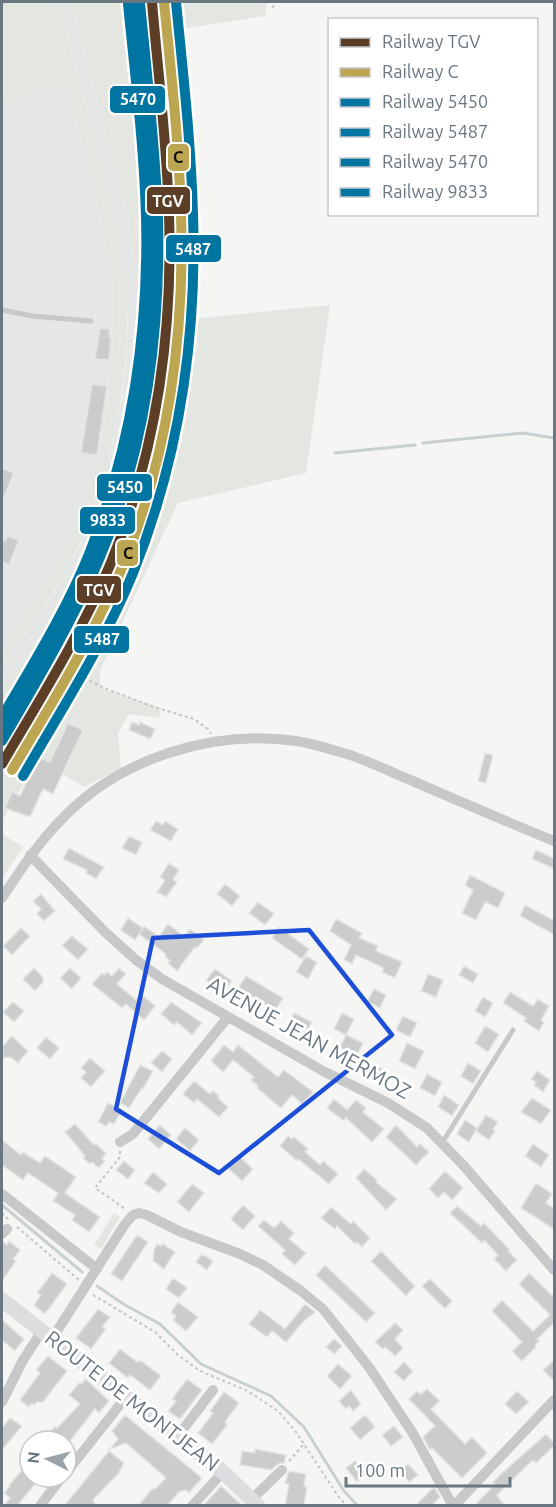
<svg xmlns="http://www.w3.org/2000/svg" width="556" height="1507" font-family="Ubuntu,sans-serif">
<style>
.built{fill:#e5e7e7}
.green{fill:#e4e6e2}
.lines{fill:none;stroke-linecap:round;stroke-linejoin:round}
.stream{stroke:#c8d0d2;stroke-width:3}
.building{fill:#cbcccc;stroke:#e4e4e4;stroke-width:1.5}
.path{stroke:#c5c5c6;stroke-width:2;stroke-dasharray:3 3;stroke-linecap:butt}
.lane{stroke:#c6c8c9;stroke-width:5}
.street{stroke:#c6c8c9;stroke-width:10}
.secondary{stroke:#dcddde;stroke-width:15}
.rail-1-casing{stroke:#fff;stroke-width:15}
.rail-2-casing{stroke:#fff;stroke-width:15}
.rail-3-casing{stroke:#fff;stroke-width:15}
.rail-4-casing{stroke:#fff;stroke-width:15}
.rail-5-casing{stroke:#fff;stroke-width:15}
.rail-6-casing{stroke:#fff;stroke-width:15}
.rail-1{stroke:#5c3e26;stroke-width:10}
.rail-2{stroke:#bca652;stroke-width:10}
.rail-3{stroke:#0075a1;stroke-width:10}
.rail-4{stroke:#0075a1;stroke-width:10}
.rail-5{stroke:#0075a1;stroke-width:10}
.rail-6{stroke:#0075a1;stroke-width:10}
.marked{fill:none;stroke:#1d4ed8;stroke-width:4.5;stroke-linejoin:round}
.labels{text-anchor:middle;stroke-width:6;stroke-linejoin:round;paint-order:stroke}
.street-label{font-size:21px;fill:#697781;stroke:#fff}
.line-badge{stroke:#fff;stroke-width:2}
.badge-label{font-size:16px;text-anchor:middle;font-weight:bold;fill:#fff}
.pale-badge-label{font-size:16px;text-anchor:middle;font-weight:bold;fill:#111}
</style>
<rect width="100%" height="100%" fill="#f5f5f4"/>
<!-- built -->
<path class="built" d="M59,2h12l57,217 9,67 2,40 -1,39 -9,63 -18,69 -28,68 -25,45 -28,41 -28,34v-20l22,-28 31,-46 25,-46 16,-44 14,-46 12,-57 4,-35 2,-41 -7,-72 -9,-44z
M141,2h17l17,195 -3,137 -7,51 -28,119 -21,56 -45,97 -69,119v-36l75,-130 30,-70 18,-50 11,-43 10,-54 10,-72 3,-61 -1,-54z
M66,87l24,85 24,112 -1,55 -6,72 -9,48 -21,66 -19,37 -56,88v-551z"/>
<!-- green -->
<path class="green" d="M2,2h57c12,47 24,94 37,141 9,35 19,70 25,106 14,79 3,158 -19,234 -7,21 -14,44 -24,64 -21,43 -47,81 -76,118v-15l56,-88 19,-37 21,-66 9,-48 6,-72 1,-55 -24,-112 -24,-85 -64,12z
M71,2h70c7,85 18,172 18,258 0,94 -17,192 -52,280 -28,71 -67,135 -105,200v-55l28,-34 28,-41 25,-45 28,-68 18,-69 9,-63 1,-39 -2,-40 -9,-67z
M158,2h109l-2,14 -97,15 9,162 3,127 150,-15 -24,168 -128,30 -78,167v18l61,20 -2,10 -30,-4 -11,19 3,35 -37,19 -46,-28 -36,62v-45l69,-119 45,-97 21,-56 28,-119 7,-51 3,-137z
M2,834l21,13 -21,32z
M114,1213l6,4 -19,32 -7,-4z"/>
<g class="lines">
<!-- stream -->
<path class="stream" d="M423,443l100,-10 31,5
M335,453l80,-8
M2,1205l80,67
M97,1286l28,19 35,19 41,40 70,32 33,31 40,64 14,15"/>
</g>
<!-- building -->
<path class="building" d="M100,328l10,1 -1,8 2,1 -2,22 -14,-1z
M92,384l15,2 -10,69 -16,-2z
M2,468l12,5 -12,29z
M7,536l12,4 -10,25 -7,-3v-23l3,2z
M132,722l7,3 1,-3 15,7 -5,10 -21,-9z
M68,723l15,7 -30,64 -10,-5 -13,28 -25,-9 7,-16 8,4 18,-39 12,5z
M485,753l8,2 -7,28 -8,-2z
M156,821l7,4 2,-4 13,8 -7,12 -21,-11z
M129,836l13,6 -6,13 -14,-7z
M69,848l35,19 -8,12 -10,-6 1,-3 -24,-11z
M536,850l19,9v10l-23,-10z
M169,863l10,7 -6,10 4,2 -11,15 -9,-5 8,-12 -5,-3z
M470,875l35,18 -7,15 -13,-6 -9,18 -14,-7 11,-23 -8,-5z
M225,884l15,12 -8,10 -15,-12z
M41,894l14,17 -11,10 -7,-7 4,-5 -8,-8z
M258,902l16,12 -9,11 -16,-12z
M525,905l30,16v14l-35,-19z
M128,918l15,10 -8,12 -14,-10z
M336,919l26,14 -3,5 19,8 -2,5 26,11 -7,16 -13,-6 2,-4 -28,-13 -4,9 -8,-4 7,-15 -21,-14z
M168,924l16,12 6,-7 14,11 -7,8 -2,-1 -18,24 -9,-8 2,-2 -5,-5 1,-2 -27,-20 5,-8 15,11z
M279,927l30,22 -7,10 -30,-21z
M21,928l9,8 -18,19 -9,-9z
M72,936l16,13 -10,11 -16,-15z
M306,956l11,6 -9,17 -12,-7z
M464,966l14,8 -5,9 -14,-8z
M34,968l9,9v5l-8,9 -12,-12z
M70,968l11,10 -9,11 -12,-11z
M119,968l7,6 -9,10 19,16 5,-6 14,12 -11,14 -18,-16 -4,4 -30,-24 10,-11 2,2 3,-3 5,4z
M215,969l17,12 -8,10 -18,-11z
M428,974l15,6 -7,17 -15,-6z
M246,976l37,22 -8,13 -37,-23z
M374,989l12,6 -6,13 -13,-6z
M510,992l23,14 5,-7 11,7 -8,14 3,2 -5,9 -15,-10 2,-3 -23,-15z
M483,997l10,6 -8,14 -10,-6z
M13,1002l11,9 -10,11 -11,-10z
M171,1002l31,21 -10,12 -15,-13 -3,3 -13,-11z
M294,1013l18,9 -7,13 -18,-9z
M342,1013l12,6 -8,16 17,8 -7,14 -16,-10 6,-12 -12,-6z
M403,1016l14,7 -7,14 -14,-7z
M485,1026l14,8 -11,18 -13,-9z
M12,1036l16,15 -10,12 -8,-6 -7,1v-7l-1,-4z
M46,1037l13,11 -9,11 -13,-11z
M407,1043l17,8 -9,18 -16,-8z
M224,1045l9,7 5,-7 40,32 6,-7 29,22 -11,12 -10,-9 -11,13 -24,-20 1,-2 -7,-6 3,-3 -21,-17 -10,12 -12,-11z
M162,1051l10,8 -10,13 -11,-9z
M90,1058l15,13 -14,16 -10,-9 5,-6 -5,-4z
M468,1063l13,8 -8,13 -12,-8z
M140,1065l13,6 -10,18 -1,-1 -13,20 -9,-5z
M379,1067l8,5 -6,12 -9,-4z
M537,1071l13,9 -7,12 -9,-7 2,-3 -5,-3z
M427,1074l15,8 -7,14 -15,-8z
M194,1081l16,13 3,-3 6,5 -1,2 10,9 -9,10 -22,-18 -3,4 -11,-9z
M444,1095l15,10 -7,11 -14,-9z
M532,1098l19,12 -10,14 -20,-12z
M334,1099l13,11 9,-10 10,8 -3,4 21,17 -12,13 -26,-24 -2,3 -17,-13z
M108,1103l14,7 -8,14 -5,-2 -3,4 -8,-4z
M486,1115l12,7 -5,7 2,2 -6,9 -13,-9z
M465,1120l12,8 -8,14 -12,-8z
M75,1124l19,21 2,-1 10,9 -4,6 3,2 -6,7 -7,-6 -2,2 -7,-6 2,-2 -20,-24z
M160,1125l11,10 -12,14 -11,-10z
M396,1125l21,22 3,-3 9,8 -13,13 -30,-28z
M185,1128l14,12 -9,11 -14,-12z
M288,1136l4,3 2,-2 14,12 -3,3 15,13 3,-4 15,13 -9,10 -31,-25 -1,2 -17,-15z
M2,1140l19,15 2,-3 17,11 5,-7 31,21 -11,16 35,24 -11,15 -17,-12 3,-5 -22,-14 5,-8 -30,-20 -5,7 -21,-15z
M533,1144l16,11 -8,12 -16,-11z
M239,1156l14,13 -11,12 -14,-13z
M124,1161l11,9 -7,9 -12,-9z
M364,1169l13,11 -1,2 21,17 -11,11 -30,-32z
M445,1171l18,17 -11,12 -8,-8 -6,6 -9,-9z
M153,1172l14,12 -8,9 -15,-10z
M536,1183l16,11 -6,9 9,6v21l-34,-22z
M192,1184l12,9 -15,19 -12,-10z
M243,1205l12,11 -12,14 -12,-11z
M457,1206l24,20 3,-3 26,27 -2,1 9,9 -11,11 -12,-12 4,-4 -14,-15 -2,3 -32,-30z
M331,1207l20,17 2,-3 17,17 -8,9 -6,-5 -1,2 -18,-18 -2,3 -14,-11z
M264,1220l10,8 7,-7 13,12 -5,6 17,14 -11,12 -13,-11 3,-4 -27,-24z
M137,1235l11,7 -26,39 -11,-7z
M2,1241l5,4 2,-4 11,9 -7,9 3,2 -14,20z
M157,1244l4,2 2,-2 12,8 -11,17 -11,-8 1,-11z
M381,1251l34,35 -9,10 -35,-35z
M202,1254l11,7 -6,9 -11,-8z
M325,1265l50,48 -9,9 -50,-47z
M52,1273l15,11 -22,30 -11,-9 7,-10 -4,-2z
M529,1273l26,25v24l-18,17 2,2 -4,4 1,2 -14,14 -10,-10 10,-9 -30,-31 10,-11 31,31 17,-16 -31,-31z
M173,1278l14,10 -8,10 -13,-9z
M430,1279l22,22 -7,8 -23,-23z
M178,1302l20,15 -12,14 -13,-11 3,-4 -5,-4z
M305,1304l10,8 -12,10 -17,20 -14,-11 -5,6 -18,-13 11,-14 25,19z
M98,1309l12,8 -8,10 4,2 -15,20 -15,-11z
M2,1320l22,19 -9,12 -13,-11z
M395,1323l8,7 -8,9 8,9 -8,8 -10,-9 -2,2 -8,-7z
M334,1339l8,7 -8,8 -8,-7z
M120,1349l17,13 4,-1 20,15 -11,14 -20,-15 -2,3 -19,-15z
M48,1356l19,15 -24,31h-6l-3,3 -2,-2 -3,4 -9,-7 20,-27 -4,-3z
M555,1359v23l-12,-12z
M404,1362l9,9 -9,10 -10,-9z
M338,1364l14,12 -12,13 -13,-13z
M86,1379l23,22 -10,12 -4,-4 -25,32h-27l12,-15 2,2 23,-24 -11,-9 10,-12 2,1z
M187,1379l15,11 -22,29 -12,-8 8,-10 -4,-2z
M427,1389l13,12 -9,8 34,35 7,-7 15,16 -25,25 -30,-30 -2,2 -7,-13 12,-11 -26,-27 8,-8 4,3z
M351,1390l10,14 -8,7 -4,-5 -3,3 -7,-8z
M517,1391l12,11 -13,12 -11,-10z
M224,1392l15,11 -14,19 2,3 -15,19 -14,-11 15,-20 -3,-2z
M125,1415l77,63 -13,15 -3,-3 -7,2 -12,14h-29l14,-17h3l11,-11 -40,-35 -16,6 8,-10 -6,-8z
M365,1415l10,12 -15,13 -10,-12z
M10,1418l12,8 -20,24v-22z
M394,1426l9,11 -12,9 -9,-11z
M546,1434l8,9v3l-18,17 -3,-3 -36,35 8,11h-31l21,-22 -2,-2 7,-7z
M255,1449l31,6 -2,8h-4l-9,7 -31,-5 2,-14 13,2z
M109,1451l15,12 -6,11 -25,26 3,6h-32z
M30,1461v16h11l-24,29h-13l6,-8 -6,-5 6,-7 -1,-1z
M355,1461l11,13 -9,8 -11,-14z
M408,1464l10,11 -9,7 -9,-11z
M289,1471l17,3 -2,12 3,1 -3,19h-19l4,-22 -4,-1z
M221,1486l22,20h-40z
M434,1487l6,10 -3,3 -5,6h-17z"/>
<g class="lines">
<!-- path -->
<path class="path" d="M273,8l1,-6
M177,334l-8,57 -31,114 -19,56 -46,94 -4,15 35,18 50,19 40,12 14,10 3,5
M120,1151v6l-25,31 29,20
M2,1213l6,6
M17,1227l62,53
M93,1295l62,37 23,23 22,16 48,20 30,20 18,21 42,64 9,10
M289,1461l14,-16"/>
<!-- lane -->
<path class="lane" d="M2,310l30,6 59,5
M442,1143l71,-113"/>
<!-- street -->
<path class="street" d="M30,855l75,77 31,28 26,19 161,92 65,32 39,25 37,38 90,104
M2,898c18,-27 36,-55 60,-79 58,-61 151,-90 234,-78 15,2 30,7 44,11 23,6 46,18 68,27 49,21 97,42 146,62
M120,1142l13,-8 95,-117
M2,1194l95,75
M2,1234l5,-5
M52,1339l73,-115 8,-9 6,-2 8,2 34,17 59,22 23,11 38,26 22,18 46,58 43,65 41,74
M2,1402l21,-42 19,-29
M178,1436l35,-46
M66,1473l60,-76
M252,1499l30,-29
M40,1506l22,-29
M192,1506l31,-34
M454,1506l100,-106"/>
<!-- secondary -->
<path class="secondary" d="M2,1300l221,172 35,34"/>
<defs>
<path id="rail-1" d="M2,764c38,-65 79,-130 108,-199 46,-111 63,-231 59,-351 -2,-71 -11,-141 -17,-212"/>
<path id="rail-2" d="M12,770c39,-65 79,-130 109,-200 47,-111 64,-235 60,-356 -2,-71 -10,-142 -17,-212"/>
<path id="rail-3" d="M2,741c34,-58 69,-117 96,-179 47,-109 63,-229 60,-346 -3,-71 -11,-142 -18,-213"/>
<path id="rail-4" d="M23,776c38,-66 81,-132 110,-203 46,-114 64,-237 60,-359 -2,-71 -10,-142 -17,-212"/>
<path id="rail-5" d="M2,717c31,-53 64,-106 87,-163 43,-108 60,-222 57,-338 -2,-71 -11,-141 -18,-212"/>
<path id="rail-6" d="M2,729c39,-67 79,-136 106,-210 34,-97 47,-201 44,-303 -3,-72 -11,-142 -17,-213"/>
</defs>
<!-- rail-1 casing -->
<use href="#rail-1" class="rail-1-casing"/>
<!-- rail-2 casing -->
<use href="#rail-2" class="rail-2-casing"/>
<!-- rail-3 casing -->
<use href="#rail-3" class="rail-3-casing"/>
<!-- rail-4 casing -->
<use href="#rail-4" class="rail-4-casing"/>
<!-- rail-5 casing -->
<use href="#rail-5" class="rail-5-casing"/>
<!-- rail-6 casing -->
<use href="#rail-6" class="rail-6-casing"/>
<!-- rail-1 -->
<use href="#rail-1" class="rail-1"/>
<!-- rail-2 -->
<use href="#rail-2" class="rail-2"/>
<!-- rail-3 -->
<use href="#rail-3" class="rail-3"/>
<!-- rail-4 -->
<use href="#rail-4" class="rail-4"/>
<!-- rail-5 -->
<use href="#rail-5" class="rail-5"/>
<!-- rail-6 -->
<use href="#rail-6" class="rail-6"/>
</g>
<!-- marked area -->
<path class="marked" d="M309,930l83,105 -173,138 -103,-64 37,-171z"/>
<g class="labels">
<!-- street labels -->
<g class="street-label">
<text transform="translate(309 1038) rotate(29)" y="7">AVENUE JEAN MERMOZ</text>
<text transform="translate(132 1401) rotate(38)" y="7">ROUTE DE MONTJEAN</text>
</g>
</g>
<g class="line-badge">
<rect x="109" y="85" width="57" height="29" rx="6" fill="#0075a1"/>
<rect x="167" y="143" width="23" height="29" rx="6" fill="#bca652"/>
<rect x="146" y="186" width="45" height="29" rx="6" fill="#5c3e26"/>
<rect x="165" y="234" width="57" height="29" rx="6" fill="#0075a1"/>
<rect x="96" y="473" width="57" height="29" rx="6" fill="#0075a1"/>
<rect x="79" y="506" width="57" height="29" rx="6" fill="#0075a1"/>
<rect x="116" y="539" width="23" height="28" rx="6" fill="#bca652"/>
<rect x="76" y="575" width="46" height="29" rx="6" fill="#5c3e26"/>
<rect x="73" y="625" width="57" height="29" rx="6" fill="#0075a1"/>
</g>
<g class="badge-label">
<text x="138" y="105">5470</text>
<text x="168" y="207">TGV</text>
<text x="193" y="255">5487</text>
<text x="125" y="493">5450</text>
<text x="108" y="526">9833</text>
<text x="99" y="596">TGV</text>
<text x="102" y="645">5487</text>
</g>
<g class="pale-badge-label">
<text x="178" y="163">C</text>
<text x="128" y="559">C</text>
</g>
<!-- border -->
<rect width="556" height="1507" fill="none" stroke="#697781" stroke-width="6"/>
<!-- legend -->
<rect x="328" y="18" width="210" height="198" fill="#ffffff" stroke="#c3c9cd" stroke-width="1.5"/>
<rect x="340" y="38" width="30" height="9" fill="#5c3e26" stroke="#c3c9cd" stroke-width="1.5"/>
<text x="382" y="48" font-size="18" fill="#697781">Railway TGV</text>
<rect x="340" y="68" width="30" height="9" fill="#bca652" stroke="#c3c9cd" stroke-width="1.5"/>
<text x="382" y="78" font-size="18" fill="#697781">Railway C</text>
<rect x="340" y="98" width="30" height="9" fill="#0075a1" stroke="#c3c9cd" stroke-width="1.5"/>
<text x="382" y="108" font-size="18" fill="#697781">Railway 5450</text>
<rect x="340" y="128" width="30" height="9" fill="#0075a1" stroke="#c3c9cd" stroke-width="1.5"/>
<text x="382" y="138" font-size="18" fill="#697781">Railway 5487</text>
<rect x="340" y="158" width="30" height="9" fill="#0075a1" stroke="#c3c9cd" stroke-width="1.5"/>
<text x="382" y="168" font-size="18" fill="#697781">Railway 5470</text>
<rect x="340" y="188" width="30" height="9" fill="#0075a1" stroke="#c3c9cd" stroke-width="1.5"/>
<text x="382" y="198" font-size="18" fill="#697781">Railway 9833</text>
<!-- north arrow -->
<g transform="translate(48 1459) rotate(276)"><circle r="28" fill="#ffffff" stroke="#c3c9cd" stroke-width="1.5"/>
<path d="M0-4.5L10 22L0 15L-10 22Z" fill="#9aa3a9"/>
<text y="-9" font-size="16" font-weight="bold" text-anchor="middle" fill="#697781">N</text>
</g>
<!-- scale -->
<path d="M346 1477v9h164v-9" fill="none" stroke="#697781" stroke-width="3"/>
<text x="355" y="1477" font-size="18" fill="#697781" stroke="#ffffff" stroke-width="4.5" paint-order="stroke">100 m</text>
</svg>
